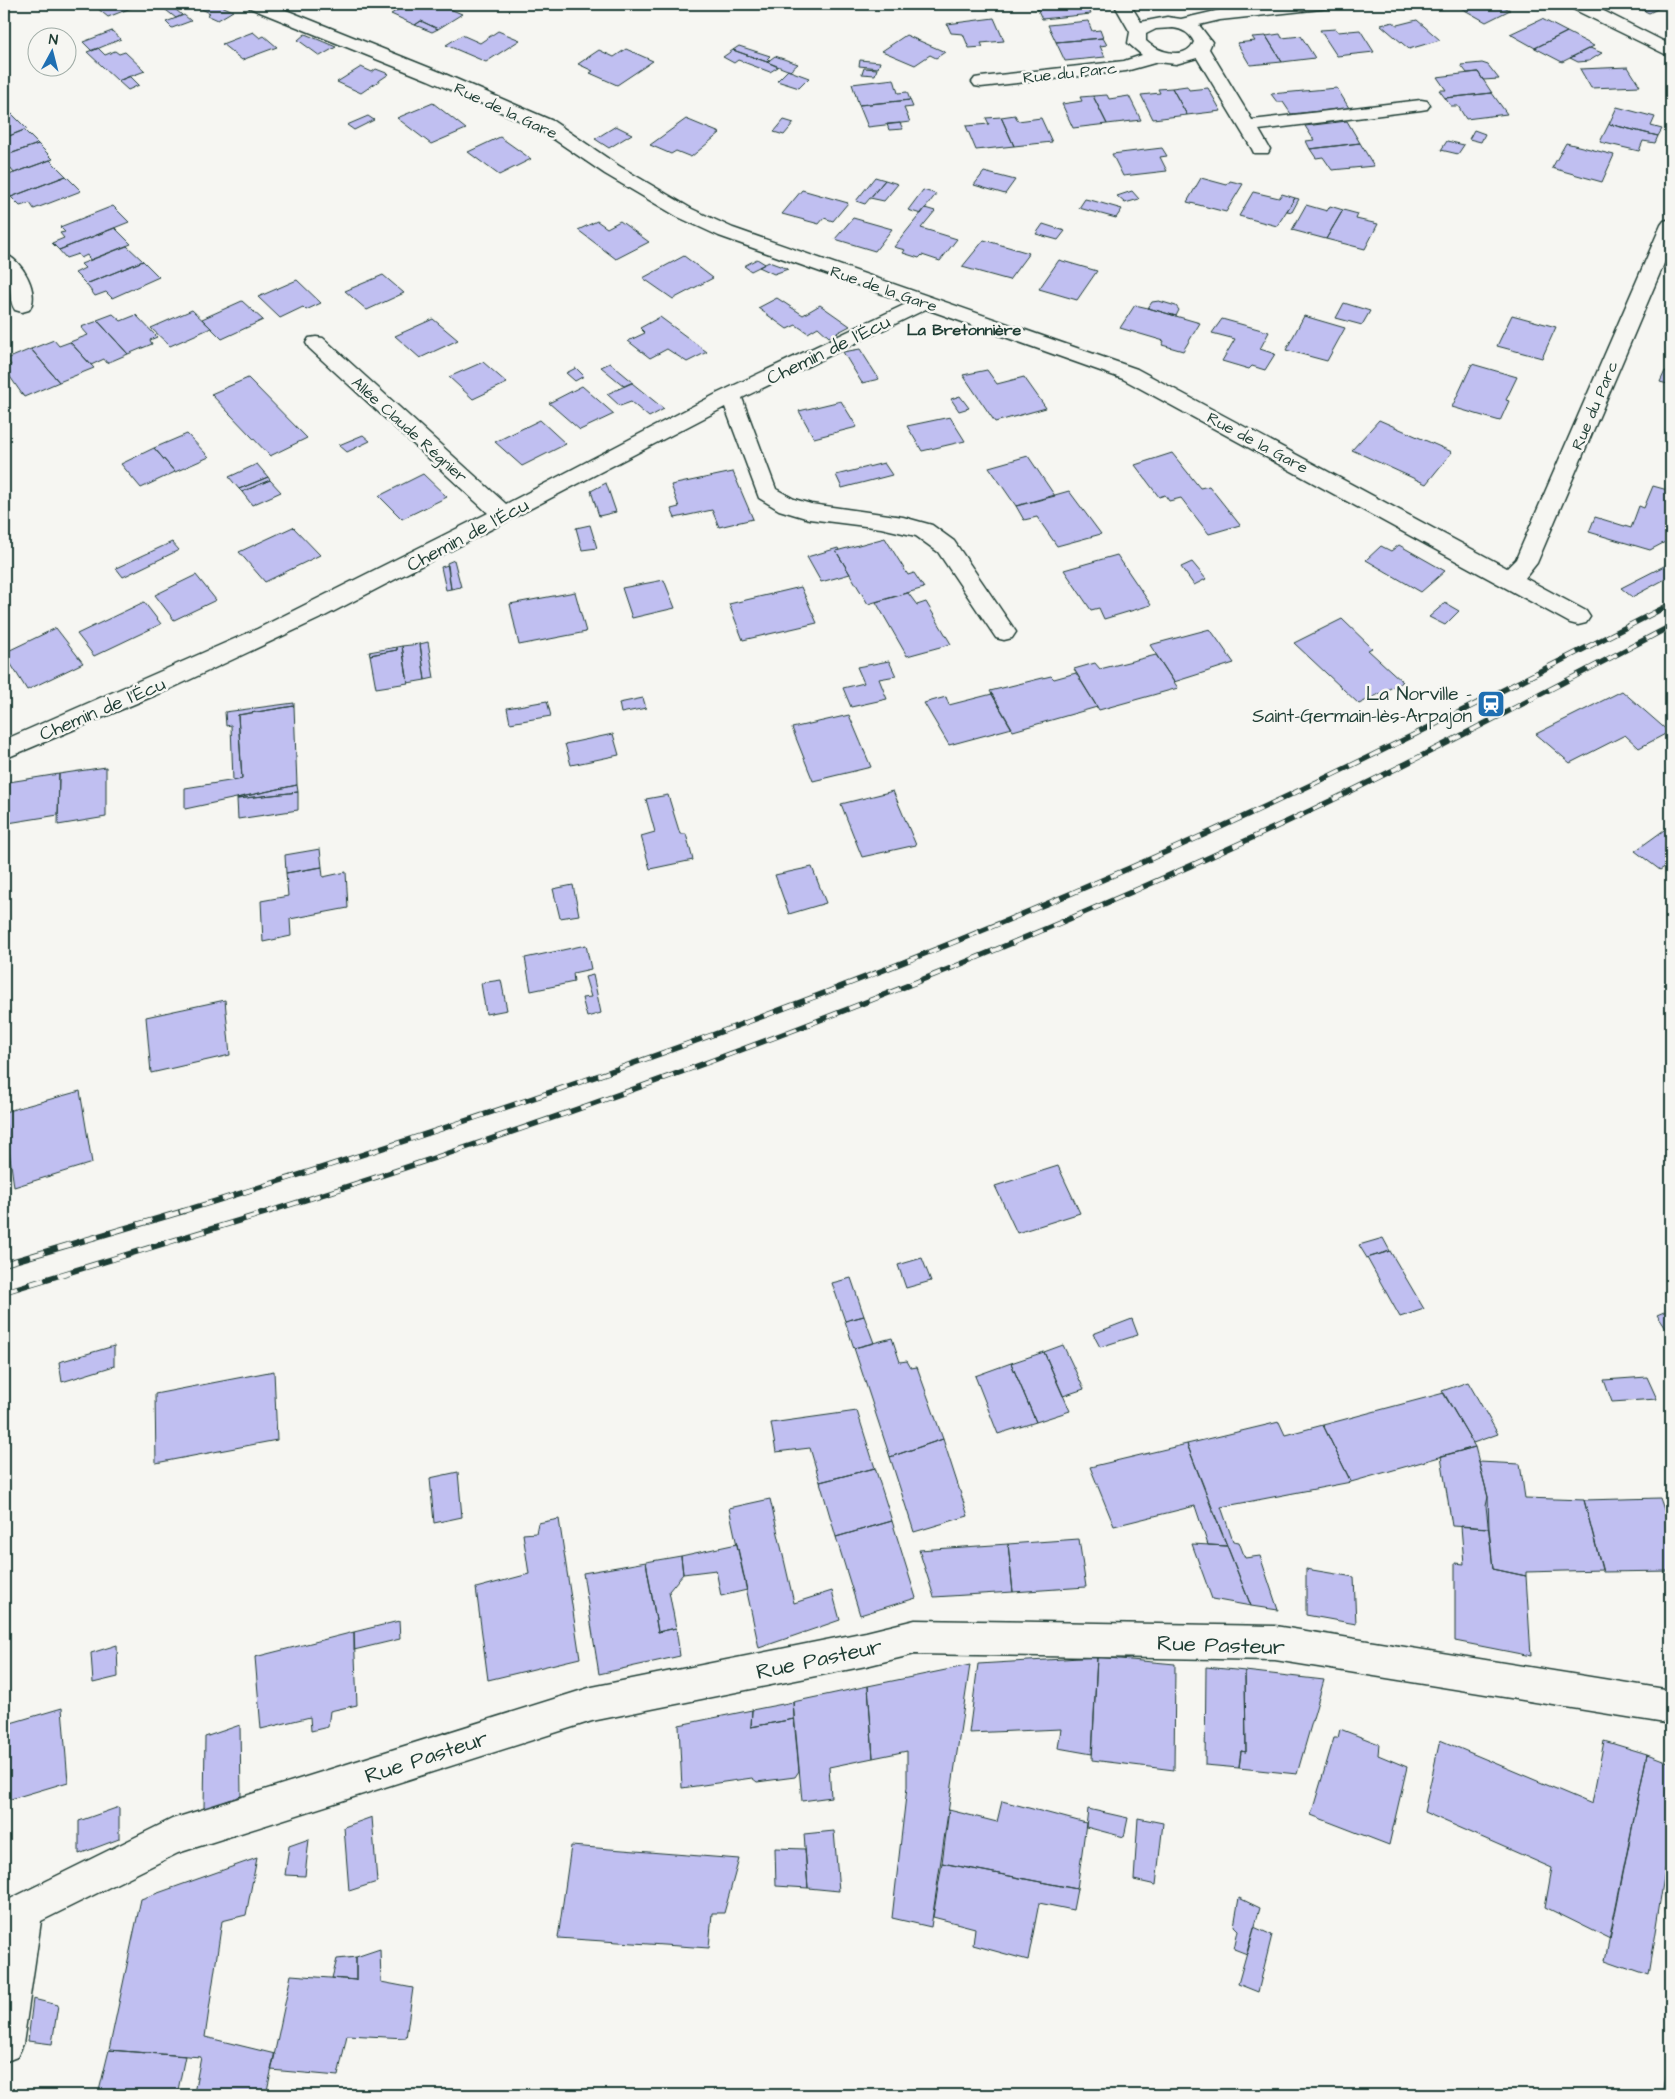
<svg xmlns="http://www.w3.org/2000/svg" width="1675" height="2099" font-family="'Architects Daughter',sans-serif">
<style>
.building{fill:#c0bff1;stroke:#1f3d34}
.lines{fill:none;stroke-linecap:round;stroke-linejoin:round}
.minor-casing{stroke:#1f3d34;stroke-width:3}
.minor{fill:#f6f6f2;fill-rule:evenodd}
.rail-far1-casing{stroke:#1f3d34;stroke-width:5.5}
.rail-casing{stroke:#1f3d34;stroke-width:6}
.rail-far1{stroke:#f6f6f2;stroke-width:4;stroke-dasharray:11;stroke-linecap:butt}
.rail{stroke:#f6f6f2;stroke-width:4.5;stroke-dasharray:14;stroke-linecap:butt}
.labels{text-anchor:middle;stroke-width:5;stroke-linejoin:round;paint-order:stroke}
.far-street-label{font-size:16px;fill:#1f3d34;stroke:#f6f6f2}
.far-neighbourhood-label{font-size:16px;font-weight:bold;fill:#1f3d34;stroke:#f6f6f2}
.street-label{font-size:19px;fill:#1f3d34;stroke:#f6f6f2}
.poi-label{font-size:19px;fill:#1f3d34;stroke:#f6f6f2;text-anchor:end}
.near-street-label{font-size:22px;fill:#1f3d34;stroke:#f6f6f2}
</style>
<rect width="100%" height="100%" fill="#f6f6f2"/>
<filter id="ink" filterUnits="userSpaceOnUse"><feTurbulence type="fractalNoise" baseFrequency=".02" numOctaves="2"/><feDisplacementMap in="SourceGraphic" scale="10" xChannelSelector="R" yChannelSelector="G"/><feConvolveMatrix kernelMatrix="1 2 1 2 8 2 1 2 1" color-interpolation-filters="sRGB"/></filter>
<g filter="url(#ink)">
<!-- building -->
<path class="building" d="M92,4h49l-33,13z
M169,4l13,11 -6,3 -14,-11z
M196,4h21l16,7 -15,9 -11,-5 3,-2 -17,-8z
M407,4h31l24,10 -24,15 -17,-8 -6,4 -24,-11z
M1035,4h43l2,4 8,-1 3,7 -49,5z
M1470,4h28l12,6 -24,12 -25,-14z
M1630,4h38l-19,9z
M184,15l7,6 -19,7 -6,-6z
M994,18l10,23 -23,2 2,4 -14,1 -6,-14 -12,-1 -4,-9z
M1542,19l25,13 -32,16 -25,-14z
M1417,20l23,20 -31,9 -28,-24 12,-3 4,3z
M421,21l17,8 -6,3 -17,-7z
M1088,21l4,10 8,-1 3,8 -47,4 -8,-17z
M1336,29l2,3 22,-2 14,22 -37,4 -17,-26z
M112,31l9,8 -29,12 -9,-9z
M498,31l22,9 -34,22 -40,-17 16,-10 18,8z
M253,32l7,6 4,-2 13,11 -35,13 -20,-16z
M1567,32l27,14 -32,16 -27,-14z
M305,34l31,13 -16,9 -22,-16z
M1280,34l2,4 19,-2 14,22 -33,4 -16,-26z
M906,35l39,17 -9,6 -6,-3 -15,10 -33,-14z
M1266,36l16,26 -32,3 -13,-22 18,-2 -3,-4z
M1103,38l4,7 -7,1 5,11 -40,4 -9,-19z
M739,46l31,10 -3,3 3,1 -3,2 -34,-12z
M98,48l7,7 10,-4 4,3 6,-2 20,19 -27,10 -31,-29z
M1590,48l12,5 -13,8 -11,1 -8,-4z
M626,49l27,12 -36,24 -27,-12 3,-2 -15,-7 21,-14 15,7z
M733,50l34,12 11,5 -8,5 -32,-12 -4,3 -11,-6z
M775,56l23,8 -8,7 -23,-9z
M860,60l20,2 -2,6 -19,-2z
M1482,63l6,2 11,14 -16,1 -5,-8 -11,1 -6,-8z
M361,67l11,5 4,-3 13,5 -28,19 -24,-11z
M1628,67l12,19 -49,2 -11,-19z
M864,68l13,1 -2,6 -13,-1z
M788,70l2,1 19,7 -10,10 -22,-7z
M1478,72l14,21 -47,5 -6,-8h7l-9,-13z
M130,76l9,9 -11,5 -10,-9z
M894,79l4,14 9,-1 3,8 -51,5 -7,-21z
M1187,86l2,4 19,-2 13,23 -34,4 -15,-27z
M1172,88l15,27 -34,4 -12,-24 19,-2 -2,-4z
M1337,88l12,20 -58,6 -8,-12h-6l-6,-8z
M1492,93l15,21 -41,5 -8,-13h-7l-6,-8z
M1107,95l2,4 20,-3 12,24 -34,4 -14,-28z
M1093,96l14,28 -34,4 -11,-24 20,-3 -2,-4z
M910,100l3,7 -9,1 6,14 -42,5 -9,-22z
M433,103l33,26 -35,15 -34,-26z
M1617,107l38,10 -4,9 11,3 -4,7 -49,-12z
M12,114l15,15 -23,9v-21z
M1015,115l3,6 23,-3 11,24 -38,4 -13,-29z
M368,116l6,4 -20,10 -7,-5z
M1001,117l13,29 -38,4 -10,-24 23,-2 -3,-6z
M686,119l34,14 -29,24 -15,-6 -5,3 -21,-9z
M784,120l10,3 -10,12 -10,-3z
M1347,121l13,22 -50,6 -4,-8 8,-1 -9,-14z
M900,123l3,6 -14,1 -2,-6z
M1609,124l49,12 -3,7 -12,-2 -4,10 -39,-9z
M616,126l16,8 -23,14 -14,-9z
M24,130l14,14 -34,12v-18z
M1474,130l11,4 -4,8 -12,-3z
M500,137l31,22 -32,16 -31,-23z
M1447,141l17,4 -6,9 -17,-4z
M1360,143l14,23 -42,4 -9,-13 -7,1 -6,-9z
M1566,143l48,12 -12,27 -50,-14z
M38,144l15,15 -39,14 -4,-5 -6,1v-13z
M1162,148l5,8 -7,1 7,14 -44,5 -11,-22z
M50,160l16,16 -55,21 -7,-8v-5l5,-2 -3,-6z
M984,172l31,8 -10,14 -31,-9z
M66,176l15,15 -47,18 -4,-6 -10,3 -9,-9z
M875,177l10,3 -20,24 -9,-3z
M1201,178l26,7 3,-4 13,3 -17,28 -39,-10z
M885,180l13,4 -14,17 -14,-3z
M802,190l46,13 -15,18 -9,-3 -5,6 -37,-10z
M923,190l13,4 -15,20 -13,-4z
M1132,191l7,8 -14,4 -8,-7z
M1253,192l26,6 3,-4 13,4 -18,28 -38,-10z
M1295,198l4,1 -7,13 -5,-1z
M1085,199l9,2 28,8 -6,9 -37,-10z
M1306,205l21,6 3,-5 13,4 -17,29 -34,-9z
M113,206l16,16 -70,28 -7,-7 12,-5 -4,-5 5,-1 -5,-5z
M925,208l10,3 -14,17 36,11 -17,22 -18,-6 -3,3 -16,-5 2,-3 -11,-3z
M1343,210l15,4 -2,5 22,5 -13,25 -39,-10z
M853,218l39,11 -17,22 -40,-12z
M597,221l10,7 13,-7 29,21 -33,17 -38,-29z
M1043,224l22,7 -7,9 -22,-6z
M115,228l16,16 -41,16 -3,-5 -6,3 -3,-4 -12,4 -7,-8z
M984,240l45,13 -20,27 -47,-13z
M127,246l16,15 -57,23 -11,-11 10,-5 -4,-4z
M684,256l29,22 -40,21 -30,-21z
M757,259l8,5 -14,7 -7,-5z
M1059,260l38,11 -20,29 -38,-11z
M143,261l16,16 -47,21 -6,-6 -11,4 -9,-12z
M769,262l19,7 -14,5 -15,-7z
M383,275l21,18 -37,17 -22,-19z
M297,280l24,23 -15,7 -3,-3 -23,11 -22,-21z
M777,298l26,17 17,-10 30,21 -21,11 -11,-10 -10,6 -12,-8 -9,4 -29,-21z
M242,301l21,19 -41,19 -20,-20z
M1159,301l17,5 3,4 -3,6 -28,-8 4,-6z
M1344,303l26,8 -8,14 -26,-7z
M1135,305l13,3 52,15 -17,28 -21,-6 2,-4 -44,-13z
M192,310l19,18 -41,18 -19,-18z
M113,314l8,7 15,-6 21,22 -7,3 2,4 -24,10 -31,-34z
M1512,315l44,12 -14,31 -45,-12z
M1304,316l41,12 -18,33 -41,-11z
M660,317l47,35 -20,10 -20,-13 -17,9 -22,-17 17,-8 -5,-5z
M433,319l25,21 -38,18 -25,-22z
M1222,319l47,13 -9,17 15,5 -10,16 -13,-4 -3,3 -27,-8 13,-22 -23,-6z
M98,321l30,33 -21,9 -3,-4 -13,6 -21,-23 18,-7 -7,-8z
M54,340l5,6 11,-4 24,26 -35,14 -28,-33z
M31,349l28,33 -35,15 -20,-29 7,-3 -4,-6z
M860,349l19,30 -17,4 -19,-31z
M483,362l24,21 -34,16 -24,-22z
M610,363l23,19 -9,4 -23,-19z
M1472,364l45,13 -11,23 3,1 -9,20 -48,-14z
M576,368l8,8 -9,5 -9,-8z
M987,370l10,14 27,-7 22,31 -51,14 -32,-47z
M1665,371l6,2v12l-11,-3z
M248,378l59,60 -37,18 -59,-62z
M632,383l32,26 -15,8 -18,-15 -11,4 -13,-12z
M582,386l32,28 -34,16 -31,-27z
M960,396l9,12 -10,3 -8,-12z
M841,401l16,26 -43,11 -15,-27z
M950,417l15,24 -43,10 -15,-25z
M540,420l26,24 -44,22 -27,-24z
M1379,420l73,32 -26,32 -74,-34z
M187,434l22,23 -34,15 -21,-24z
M363,435l7,6 -23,11 -8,-7z
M154,448l21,24 -34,16 -20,-24z
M1172,453l28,35 9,-2 31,39 -31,9 -28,-36 -12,3 -4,-6 -6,2 -24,-32z
M1028,456l27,40 -39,10 -27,-39z
M884,463l8,12 -50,13 -6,-13z
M257,464l11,13 -29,12 -10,-12z
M733,472l20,47 -34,8 -7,-17 -37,8 -4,-9 8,-2 -8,-22z
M423,474l24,23 -45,22 -23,-23z
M268,477l2,3 -28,12 -3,-3z
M270,480l11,12 -29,13 -10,-13z
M606,483l10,29 -17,4 -8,-25z
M1653,486l18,5v48l-21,11 -61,-18 6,-15 36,11 8,-22 5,2z
M1069,491l32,43 -44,12 -20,-29 -13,3 -8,-14z
M590,525l7,23 -15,2 -6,-22z
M293,527l27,28 -55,27 -26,-30z
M885,538l23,37 6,-2 10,15 -56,16 -32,-53z
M172,542l7,8 -56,27 -7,-9z
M1399,545l46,26 -24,21 -55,-32 15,-14 10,5z
M838,548l1,2 -3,1 14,23 -29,8 -14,-25z
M1117,555l34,50 -47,14 -5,-11 -8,2 -27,-40z
M454,560l7,27 -10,2 -4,-26z
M1192,562l14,17 -12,6 -13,-18z
M1670,563l1,13 -39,21 -11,-9z
M448,565l3,24 -5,1 -5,-23z
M196,575l20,25 -42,20 -19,-25z
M664,580l11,28 -43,10 -10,-30z
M801,587l16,36 -74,17 -14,-36z
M575,592l11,40 -67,13 -9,-41z
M908,593l9,12 9,-3 25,42 -44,12 -31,-54z
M144,602l17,22 -67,32 -17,-22z
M1445,603l14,8 -14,14 -16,-8z
M1342,619l30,29 -4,2 35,32 -44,22 -65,-61z
M56,628l27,35 -56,27 -23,-37z
M1210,629l24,34 -60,19 -24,-37z
M428,642l6,36 -9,2 -5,-36z
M420,644l5,36 -17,3 -6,-37z
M402,646l6,37 -32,5 -6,-33 27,-5v-3z
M397,647v3l-27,5 -1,-3z
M1156,655l22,33 -79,22 -25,-41 21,-6 5,6z
M889,661l7,15 -17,3 8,20 -36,8 -8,-19 21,-5 -7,-16z
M1076,673l21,34 -84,24 -23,-40 61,-15 3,3z
M1622,691l47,41 -30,16 -14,-13 -55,28 -34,-29z
M992,694l20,34 -63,17 -25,-42 22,-6 3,8z
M643,698l3,10 -25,5 -2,-10z
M547,701l4,15 -41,7 -3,-15z
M294,703v3l-56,9 4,64 -9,2 -2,-56 -5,1 -1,-14z
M294,706l3,79 -112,24v-21l57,-9 -4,-64z
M849,715l22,52 -58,14 -21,-53z
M613,734l6,21 -48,10 -6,-21z
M106,767v50l-48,8 1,-51z
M59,774l-1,41 -50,8 1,-41z
M297,785l1,7 -61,7v-1z
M893,791l23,54 -54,12 -21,-53z
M298,792v18l-60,9 -1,-20z
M668,795l12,39h6l7,26 -43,9 -9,-33 14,-4 -9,-33z
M1671,825v38l-11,7 -25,-19z
M320,849l2,18 -36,6 -1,-18z
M322,867l1,10 23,-5 2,36 -58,11 1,17 -28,6 -2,-41 27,-5 -2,-23z
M812,867l14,36 -37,11 -14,-39z
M573,885l6,30 -19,3 -7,-29z
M586,945l5,24 -18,4 1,9 -43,9 -6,-33z
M593,975l8,38 -14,4 -5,-19 9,-1 -6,-20z
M501,980l6,30 -21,4 -5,-31z
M225,1000l5,55 -79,18 -5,-56z
M80,1091l12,72 -78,24 -10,-75z
M1058,1166l22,47 -63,20 -22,-47z
M1383,1238l7,13 -23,7 -8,-13z
M1390,1251l34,58 -24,8 -33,-59z
M922,1258l9,23 -25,7 -8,-23z
M851,1278l13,38 -19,5 -13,-38z
M1671,1309v27l-14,-21z
M864,1316l10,27 -20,5 -9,-27z
M1132,1319l6,16 -38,12 -7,-13z
M892,1338l8,24 7,-1 4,7 6,-1 26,72 -53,18 -36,-109z
M1063,1345l21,44 -21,7 -19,-44z
M114,1346v20l-52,16 -3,-20z
M1044,1352l26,59 -34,11 -25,-59z
M1011,1363l25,59 -38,12 -23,-58z
M274,1371l3,69 -121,23 -1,-69z
M1647,1377l10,22 -45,3 -8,-22z
M1468,1382l30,52 -25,9 -31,-52z
M1444,1393l31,54 -124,35 -28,-57z
M857,1411l18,57 -55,14 -10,-34 -34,4 -5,-29z
M1279,1422l6,13 38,-10 28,57 -130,25 12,34 6,1 6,16 15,-2 18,54 -27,-4 -64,-162z
M943,1439l25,77 -54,16 -24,-75z
M1187,1444l26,68 14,34 -19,-1 -13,-39 -81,20 -24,-59z
M1475,1447l13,50 1,31 -37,-2 -11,-70z
M1479,1462l41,2 5,34 59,2 18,70 -76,2v4l-33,-7 -7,-63 2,-9z
M875,1468l17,53 -56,16 -16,-55z
M458,1472l4,45 -28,6 -4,-45z
M1660,1498l11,32v41l-68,1 -19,-72z
M770,1499l24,104 38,-12 8,29 -81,28 -30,-140z
M559,1519l21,139 -92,22 -12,-92 53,-14 -6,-40 13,-1 2,-10z
M892,1521l24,77 -56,17 -24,-78z
M1461,1526l28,2 4,41 33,7 5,80 -76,-15v-78l9,1z
M1079,1539l7,48 -73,5 -5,-48z
M737,1544l10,46 -26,6 -5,-26 -33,4 -2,-18z
M1008,1544l5,48 -79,5 -15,-47z
M1192,1544l35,2 24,60 -39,-7z
M681,1556l2,18 -14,17 7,37 -18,4 -12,-70z
M646,1562l12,70 18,-4 4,28 -81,18 -16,-101z
M1306,1569l48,8 2,47 -50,-9z
M399,1621l1,18 -46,11v-18z
M354,1632l3,73 -27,6 -2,16 -17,4 -1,-14 -49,12 -6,-72z
M117,1645l1,32 -25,6 -2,-30z
M1097,1657l78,7 -1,106 -82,-10z
M1097,1657l-5,97 -34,-6 3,-19 -92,4 9,-69z
M970,1665l-39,262 -39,-9 15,-131v-36l-34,7 -5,-72z
M1206,1667l39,4 1,81 -5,-1 -2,17 -34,-3z
M1245,1671l79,9 -27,94 -58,-6 2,-17 5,1z
M868,1686l5,72 -44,9 2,30 -29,4 -9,-99z
M793,1702l1,17 -43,8 1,-17z
M62,1708l6,74 -64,19v-76z
M752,1710l-1,17 43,-8 5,52 -4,6 -38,5 -5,-4 -70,10 -3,-63z
M240,1725l1,71 -37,13 1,-72z
M1340,1729l39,15 -1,11 29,12 -18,78 -78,-30 23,-77h4z
M1440,1740l152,64 12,-63 43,13 -37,185 -65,-32 7,-39 -128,-56z
M1647,1754l24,9v71l-23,141 -43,-15z
M1002,1801l84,22 -9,66 -135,-26 7,-53 48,12z
M119,1807v32l-40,15v-33z
M1088,1809l40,9 -4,19 -38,-10z
M372,1817l5,65 -28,9 -5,-64z
M1138,1818l25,5 -7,62 -22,-5z
M834,1831l5,60 -31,-3 -4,-54z
M309,1839l-4,37 -20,-1 4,-29z
M571,1846l168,13 -15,54h-12l-3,35 -151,-10z
M775,1848l30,1 3,39 -32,-2z
M257,1858l-11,57 -24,6 -17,116 70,17 -9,41h-64l-8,-2 7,-36 -92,-7 32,-151z
M942,1863l135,26 -4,21 -34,-7 -11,57 -55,-15 2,-17 -42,-11z
M1239,1898l21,10 -13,46 -13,-5 4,-19 -4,-4z
M1254,1927l18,8 -14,57 -20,-8z
M380,1949l1,33 32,6 -7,50 -59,-3 -9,41 -67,-6 20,-95 65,5v-23z
M356,1957v23l-24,-2 5,-19z
M33,1999l25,6 -6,39 -24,-3z
M109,2050l76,6 -8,39h-79z
M1668,2064l3,1v30h-8z"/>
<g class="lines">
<defs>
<path id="minor" d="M247,4h24l169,68 113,49 66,45 73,43 41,19 404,141 370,199 9,-9 145,-334 3,-4 7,-2v28l-134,316 -12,15 61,33 4,6 -4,6 -8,2 -8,-2 -447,-244 -197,-70 -184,89 34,91 18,10 17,5 92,13 29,8 22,16 58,85 4,6 -4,6 -8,2 -8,-2 -58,-86 -22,-16 -35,-8 -72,-9 -30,-9 -20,-12 -34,-91 -400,209 -155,73 -166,70v-19l253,-111 231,-116 -179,-165 -3,-5 3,-5 7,-1 7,1 183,166 212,-111 190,-90 -189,-67 -41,-19 -73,-43 -66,-45 -111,-49 -178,-72z
M1114,4h16l11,18 26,-5 14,2 39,-9 55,-6h54l-2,4 -6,1 -101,11 -21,5 13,17 -3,7 43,71 169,-20 6,1 3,4 -3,4 -6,1 -162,20 11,19 -2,4h-14l-2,-4 -55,-91 -21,6 -18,-2 -32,9 -145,16 -6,-1 -3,-4 3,-4 6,-1 143,-16 18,-6 -14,-12 2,-11zM1173,28c9,1 17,5 21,14 -8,19 -37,10 -48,-1v-7l10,-5z
M1568,4h22l81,41v12l-100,-49z
M4,254c18,5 37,40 25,56l-7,2 -7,-2c-8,-12 -1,-26 -11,-38z
M915,1620l360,6 396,64v34l-396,-64 -360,-6 -49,12 -274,55 -414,132 -137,68 -18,123 -6,13 -13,5v-160l168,-83 420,-132 274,-55z"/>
</defs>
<!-- minor casing -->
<use href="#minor" class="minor-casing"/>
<!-- minor -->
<use href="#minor" class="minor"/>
<defs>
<path id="rail-far1" d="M180,1212c323,-99 643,-209 952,-345 183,-80 361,-171 539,-263
M267,1212c336,-105 668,-228 987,-375 142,-65 279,-139 417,-211"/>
<path id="rail" d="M4,1264l180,-53
M4,1292l267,-81"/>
</defs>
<!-- rail-far1 casing -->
<use href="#rail-far1" class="rail-far1-casing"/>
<!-- rail casing -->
<use href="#rail" class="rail-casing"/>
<!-- rail-far1 -->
<use href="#rail-far1" class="rail-far1"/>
<!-- rail -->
<use href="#rail" class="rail"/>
</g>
</g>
<!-- icons -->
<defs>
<symbol id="station-square" viewBox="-11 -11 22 22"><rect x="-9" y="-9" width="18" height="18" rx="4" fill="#1f6fb2" stroke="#f6f6f2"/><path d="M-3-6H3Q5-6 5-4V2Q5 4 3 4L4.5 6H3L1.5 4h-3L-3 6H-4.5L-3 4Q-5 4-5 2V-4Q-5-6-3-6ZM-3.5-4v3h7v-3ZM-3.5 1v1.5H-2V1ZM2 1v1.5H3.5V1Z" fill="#fff"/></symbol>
</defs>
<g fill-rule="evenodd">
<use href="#station-square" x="1475" y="688" width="32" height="32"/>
</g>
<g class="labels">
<!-- far-street labels -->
<g class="far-street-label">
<text transform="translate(1070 72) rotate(-6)" y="6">Rue du Parc</text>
<text transform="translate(506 110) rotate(25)" y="6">Rue de la Gare</text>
<text transform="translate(884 288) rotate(19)" y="6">Rue de la Gare</text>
<text transform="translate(1594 405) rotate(-67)" y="6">Rue du Parc</text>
<text transform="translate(410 429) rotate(42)" y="6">Allée Claude Régnier</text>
<text transform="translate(1258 442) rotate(28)" y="6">Rue de la Gare</text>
</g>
<!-- far-neighbourhood labels -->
<g class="far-neighbourhood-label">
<text x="964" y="335">La Bretonnière</text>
</g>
<!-- street labels -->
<g class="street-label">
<text transform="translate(828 349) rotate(-26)" y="7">Chemin de l'Écu</text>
<text transform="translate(467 534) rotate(-28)" y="7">Chemin de l'Écu</text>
<text transform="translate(102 708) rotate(-23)" y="7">Chemin de l'Écu</text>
</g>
<!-- poi labels -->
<g class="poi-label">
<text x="1472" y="700">La Norville -<tspan x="1472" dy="22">Saint-Germain-lès-Arpajon</tspan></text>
</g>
<!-- near-street labels -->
<g class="near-street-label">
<text transform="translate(1221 1644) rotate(2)" y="8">Rue Pasteur</text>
<text transform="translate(819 1658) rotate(-12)" y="8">Rue Pasteur</text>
<text transform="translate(426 1756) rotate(-18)" y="8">Rue Pasteur</text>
</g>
</g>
<!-- margin -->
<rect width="1675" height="2099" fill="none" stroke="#f6f6f2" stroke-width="20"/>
<rect x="10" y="10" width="1655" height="2079" fill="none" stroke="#1f3d34" stroke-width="2" filter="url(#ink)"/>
<!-- north arrow -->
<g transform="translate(52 52) rotate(7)"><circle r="24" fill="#f6f6f2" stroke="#a0aca6"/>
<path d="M0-4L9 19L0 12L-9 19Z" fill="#1f6fb2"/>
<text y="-8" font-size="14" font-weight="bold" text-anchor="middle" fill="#1f3d34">N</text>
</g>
</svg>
